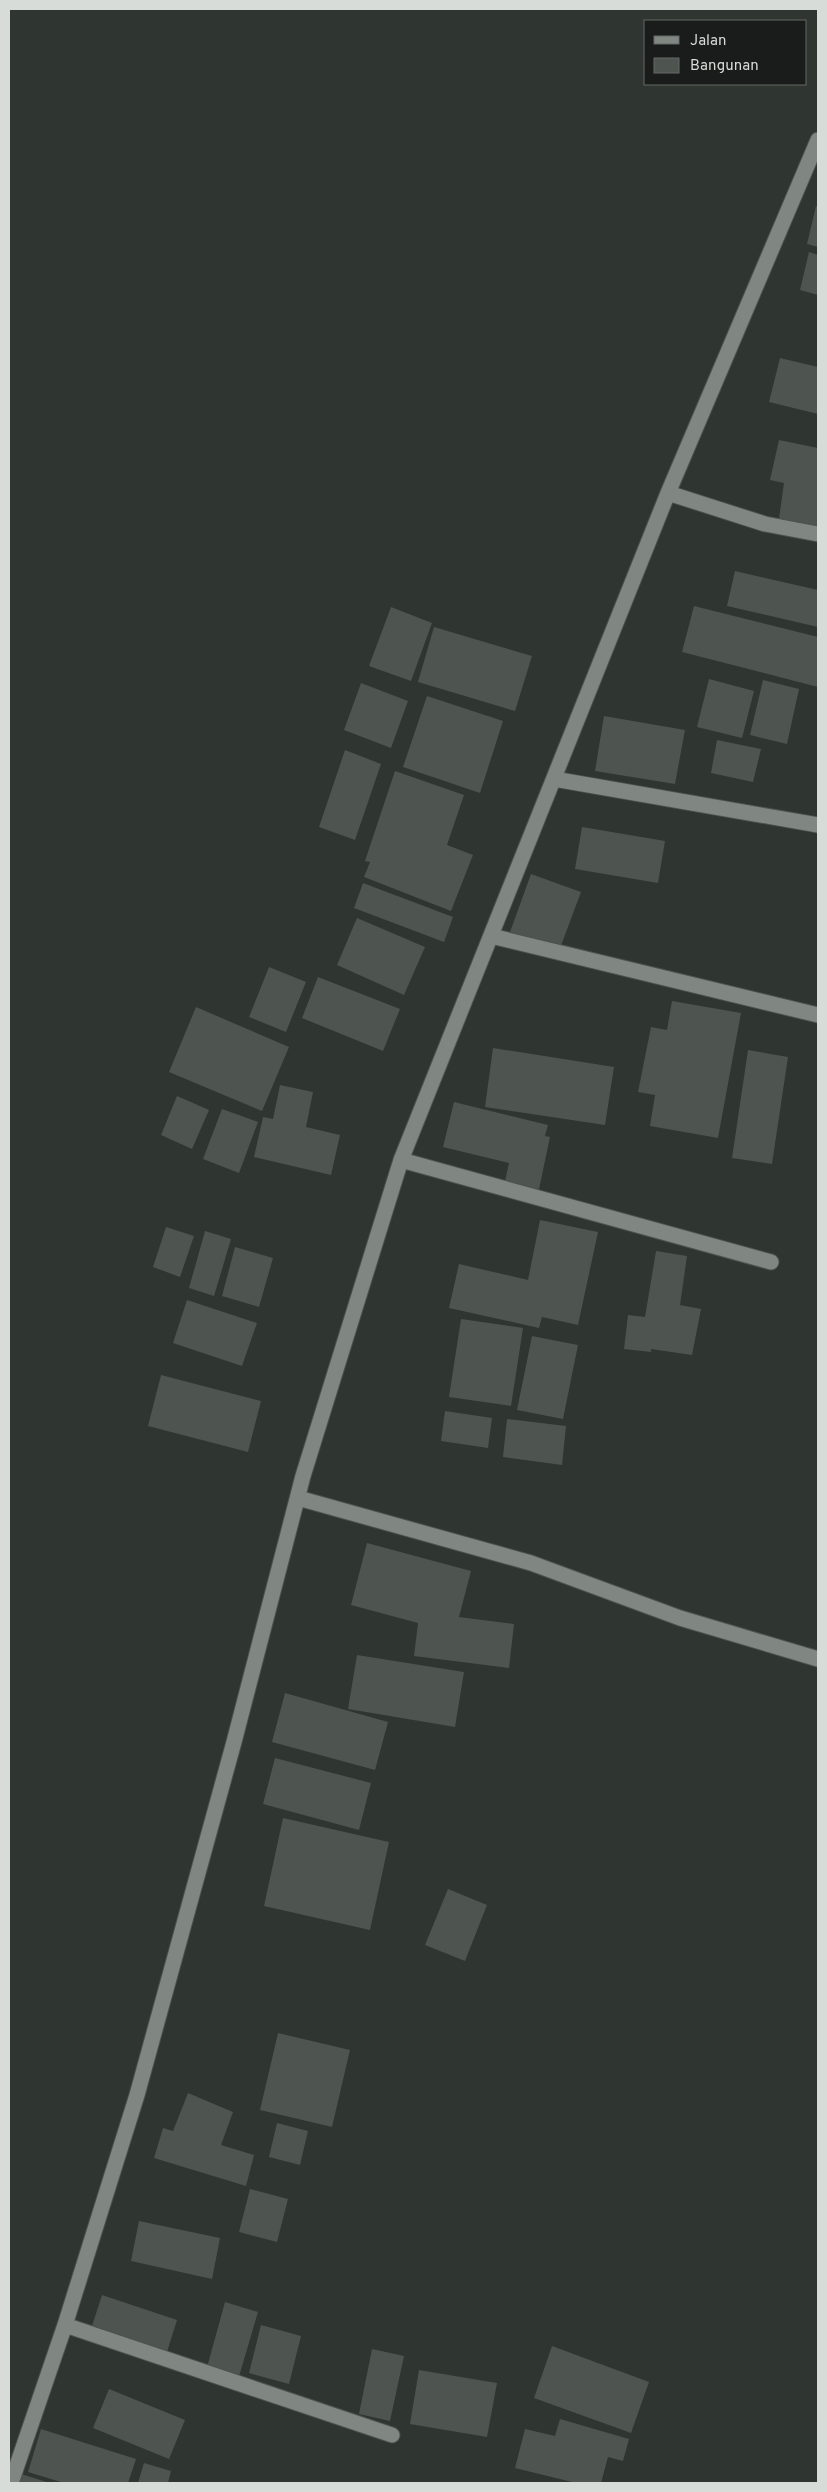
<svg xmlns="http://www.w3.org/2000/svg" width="827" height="2492" font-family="Overpass,sans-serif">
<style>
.building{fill:#4e5450}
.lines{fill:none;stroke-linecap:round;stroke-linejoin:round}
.minor-casing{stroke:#4d524f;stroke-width:17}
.minor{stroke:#808782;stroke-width:15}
</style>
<rect width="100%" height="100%" fill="#2f3531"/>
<!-- building -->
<path class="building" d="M816,206l2,1v40l-11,-3z
M809,252l9,3v40l-18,-5z
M780,358l38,9v47l-49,-12z
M779,440l39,8v83l-40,-5 6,-43 -14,-3z
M735,571l83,19v37l-91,-21z
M694,606l124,31v50l-136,-35z
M391,607l41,16 -21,58 -42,-15z
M434,627l98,29 -17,55 -97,-29z
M709,679l45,12 -12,47 -45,-11z
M763,680l36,9 -12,55 -37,-9z
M361,683l47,18 -17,47 -47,-18z
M427,696l76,25 -23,72 -77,-26z
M604,716l81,14 -10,54 -80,-13z
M717,740l44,9 -8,33 -42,-9z
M345,750l36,14 -26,76 -36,-13z
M395,771l69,24 -17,50 26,10 -22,56 -87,-34 6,-15 -5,-1z
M582,827l83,14 -7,42 -83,-14z
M531,874l50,18 -22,59 -49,-19z
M363,883l90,34 -9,25 -90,-34z
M357,918l68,29 -21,48 -67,-30z
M269,967l37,15 -20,50 -37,-15z
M318,977l82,32 -17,42 -81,-33z
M672,1001l69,12 -23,125 -68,-12 5,-31 -17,-3 13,-65 16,3z
M196,1007l93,40 -27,64 -93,-39z
M493,1048l121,19 -9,58 -120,-18z
M748,1050l40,7 -16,107 -40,-6z
M280,1085l33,7 -7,35 34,8 -9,40 -77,-18 9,-40 10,2z
M177,1096l32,14 -17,39 -31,-14z
M454,1102l94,23 -3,11 5,1 -12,57 -34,-8 5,-23 -66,-16z
M222,1109l36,13 -19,51 -36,-14z
M540,1220l58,12 -20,93 -36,-8 -3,11 -90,-20 10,-44 69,16z
M166,1227l28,9 -14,41 -27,-10z
M205,1231l26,8 -17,57 -25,-8z
M235,1247l38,11 -14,49 -37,-11z
M656,1251l31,5 -7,49 21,4 -9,46 -41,-6v3l-27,-3 4,-34 17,2z
M187,1300l70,23 -15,43 -69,-23z
M461,1319l62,9 -12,78 -62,-9z
M532,1336l46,9 -15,74 -46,-9z
M161,1375l100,26 -13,51 -100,-26z
M445,1411l47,7 -4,30 -47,-7z
M507,1419l59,7 -4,39 -59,-8z
M367,1543l104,28 -12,46 55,7 -5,44 -95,-12 4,-33 -67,-18z
M357,1655l107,17 -9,55 -107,-18z
M285,1693l103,29 -13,48 -103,-28z
M275,1758l96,25 -12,47 -96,-26z
M283,1818l106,24 -19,88 -106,-24z
M448,1889l39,16 -22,56 -40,-16z
M278,2033l72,17 -18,77 -72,-17z
M188,2093l45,19 -12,33 33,10 -8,31 -92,-28 9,-30 10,3z
M277,2123l31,8 -8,34 -31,-8z
M250,2189l38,10 -11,43 -38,-10z
M139,2221l81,17 -8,41 -81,-18z
M102,2295l75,25 -10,32 -75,-26z
M225,2302l33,10 -20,68 -32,-9z
M261,2325l40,11 -12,48 -40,-11z
M552,2346l97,36 -18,51 -97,-35z
M372,2349l32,7 -14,65 -31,-7z
M419,2370l78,13 -10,54 -77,-13z
M109,2389l76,31 -16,39 -76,-31z
M560,2419l69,20 -6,22 -15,-4 -7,26h-25l-61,-15 10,-39 30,7z
M41,2429l95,30 -8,24h-64l-36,-11z
M144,2463l27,8 -3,12h-30z
M21,2474l29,9h-31z"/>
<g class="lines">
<defs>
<path id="minor" d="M668,493l97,31 53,10
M554,779l264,46
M491,936l327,79
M401,1160l370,102
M298,1498l233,65 149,55 138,41
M65,2325l327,110
M11,2483l54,-158 72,-230 97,-353 69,-266 98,-316 267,-667 150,-353"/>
</defs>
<!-- minor casing -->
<use href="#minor" class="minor-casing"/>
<!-- minor -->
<use href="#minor" class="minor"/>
</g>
<!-- border -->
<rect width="827" height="2492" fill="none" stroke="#d8dcd9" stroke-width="20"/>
<!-- legend -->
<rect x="644" y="20" width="162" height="65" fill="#191c1a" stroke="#656966"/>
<rect x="654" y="36" width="25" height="8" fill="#808782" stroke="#656966"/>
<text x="690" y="45" font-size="15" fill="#d8dcd9">Jalan</text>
<rect x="654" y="58" width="25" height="15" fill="#4e5450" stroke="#656966"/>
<text x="690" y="70" font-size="15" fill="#d8dcd9">Bangunan</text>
</svg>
